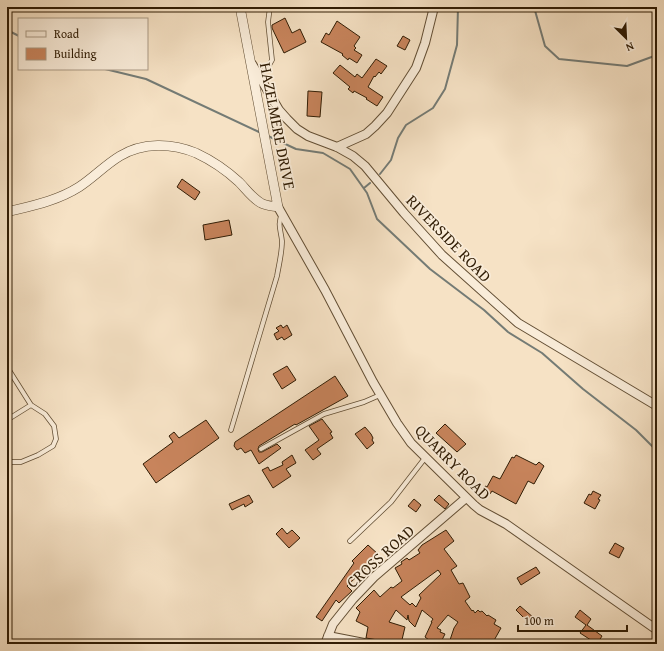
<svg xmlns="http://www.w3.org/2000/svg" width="664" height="651" font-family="'Gentium Book Plus',serif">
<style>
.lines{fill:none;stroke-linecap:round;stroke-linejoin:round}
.stream{stroke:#747b75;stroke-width:2}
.building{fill:#c8845c;stroke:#301c04;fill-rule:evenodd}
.service-casing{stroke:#624e34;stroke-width:5.5}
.minor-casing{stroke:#624e34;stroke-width:10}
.tertiary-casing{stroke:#624e34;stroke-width:10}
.service{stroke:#f9ecd9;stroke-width:4}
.minor{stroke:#f9ecd9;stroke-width:8}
.tertiary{stroke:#f9ecd9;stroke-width:9}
.labels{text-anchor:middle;stroke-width:3.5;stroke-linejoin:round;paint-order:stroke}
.street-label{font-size:16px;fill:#301c04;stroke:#f9ecd9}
</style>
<rect width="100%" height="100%" fill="#f6e2c5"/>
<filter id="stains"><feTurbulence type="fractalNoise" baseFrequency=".005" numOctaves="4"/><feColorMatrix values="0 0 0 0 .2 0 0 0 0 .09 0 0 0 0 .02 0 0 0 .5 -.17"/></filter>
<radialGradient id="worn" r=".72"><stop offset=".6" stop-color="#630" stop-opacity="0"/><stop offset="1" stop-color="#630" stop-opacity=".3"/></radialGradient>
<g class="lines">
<!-- stream -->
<path class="stream" d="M534,7l11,39 14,13 68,7 30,-11
M7,30l12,6
M105,69l41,10 115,54
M268,136l28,13 27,4 27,16 17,24 10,26 53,50 54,41 24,22 34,21 41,36 53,41 21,21
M380,174l11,-14 7,-22 8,-13 27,-17 12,-19 12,-44 1,-38
M364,188l6,-5"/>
</g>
<!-- building -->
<path class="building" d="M285,18l7,15 8,-4 6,13 -22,11 -12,-25v-3z
M337,21l23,16 -6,9 2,2 -2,2 8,5 -5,8 -8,-5 -1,2 -6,-5 1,-1 -22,-12 5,-9 3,2z
M403,36l7,4 -5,10 -8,-4z
M376,59l11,7 -6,8 -2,-2 -4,5 -1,-1 -6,11 15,10 -6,9 -11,-7 1,-1 -13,-7 -1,2 -5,-4 2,-2 -17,-14 7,-8 15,12 2,-3 5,4z
M308,91l14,1 -2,25 -13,-1z
M182,179l18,13 -5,8 -18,-13z
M229,220l3,15 -27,5 -2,-15z
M281,325l2,3 4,-3 5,10 -8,5 -2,-3 -5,3 -3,-6 5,-3 -3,-3z
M287,366l9,14 -14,9 -9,-15z
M335,376l13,20 -52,29 -1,-1 -36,22 -1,3 1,3h3l15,-8 4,4 -22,16 -8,-14 -6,3 -4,-5 -4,2 -3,-4 1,-4z
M322,419l10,13 -2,1 3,5 -16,11 4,5 -8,6 -8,-10 14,-10 -10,-14z
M206,420l13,18 -63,45 -13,-19 30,-22 -4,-6 5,-4 5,6z
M445,424l21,20 -9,8 -21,-19z
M365,427l6,7 2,4 -1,2 2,3 -7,6 -12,-15z
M292,455l4,8 -10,6 5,7 -18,12 -11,-18 6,-3 2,4 13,-6 -1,-3z
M516,455l20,10 3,-3 5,4 -10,18 -6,-3 -12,23 -24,-13 -2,3 -7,-3 2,-5 2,1 6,-11 7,3 12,-22 2,1z
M593,491l8,4 -3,4 2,1 -5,9 -11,-6 5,-9 2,1z
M249,495l4,7 -8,5 -1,-3 -12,6 -3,-6z
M439,495l10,9 -4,5 -11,-9z
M414,499l7,6 -5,7 -8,-6z
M282,528l5,6 5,-4 8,8 -11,10 -13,-14z
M446,530l8,11 -10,8 13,17 -6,4 8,14 4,-1 7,14 -5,4 7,10 1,-1 2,3 3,-3 2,2 2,-1 5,5 1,-1 8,5 -2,4 7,4 -9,16h-40l1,-3 -3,-1 4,-12 4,-6 -10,-7 -11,13 4,2 -1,2 5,2 -4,8 -3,-2 -2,4 -7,-4 -4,-3 7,-15h-1l2,-3 -11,-9 -7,17 -6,-6 -1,-6 -1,5 -11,-10 -7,12 16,5 -4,17 -35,-6 2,-11 -12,-6 4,-9 -4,-4 18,-18 6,7 11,-10 2,1 9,-7 -7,-13 7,-4 -1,-2 6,-4 2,2 11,-7 -2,-3 4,-5zM438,570l3,4 -22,21 2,3 -5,9 -4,-4 -2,2 -9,-8z
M615,543l9,5 -5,10 -10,-5z
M368,545l11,10 -32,31 5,5 -13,12 -3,-3 -14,21 -6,-4 38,-54 -2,-2z
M536,567l4,6 -19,12 -4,-7z
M520,606l14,12 -3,4 -5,-4 -1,1 -9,-9z
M580,610l11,9 -4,6 15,11 -5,8 -17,-11 6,-8 -11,-8z"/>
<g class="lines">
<defs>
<path id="service" d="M258,74l10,-7 4,-7 -4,-38 2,-15
M7,367l24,38 14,9 9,12 2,13 -3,7 -15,9 -17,7h-11
M7,420l24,-15
M231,430l46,-154c2,-12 5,-23 5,-35 -1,-10 -5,-17 0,-27
M261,449l63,-35 40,-12 16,-7
M350,541l41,-39 34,-44"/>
<path id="minor" d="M252,64l27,46 8,9 10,10 11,7 29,11 16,9 12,10 39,47 38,42 76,68 139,83
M337,147l29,-13 9,-8 12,-13 29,-45 9,-25 9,-36
M278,207l47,83 48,92 24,41 14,20 63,62 6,5 26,14 151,106
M328,636l41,8
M325,644l8,-20 20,-25 21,-22 92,-79"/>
<path id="tertiary" d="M7,212c24,-6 50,-11 72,-25 14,-9 26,-22 41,-31 23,-14 52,-13 76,-3 15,7 30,17 43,29 7,7 13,16 22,21 5,3 12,3 17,4l-38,-200"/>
</defs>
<!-- service casing -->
<use href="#service" class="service-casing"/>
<!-- minor casing -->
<use href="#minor" class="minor-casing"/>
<!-- tertiary casing -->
<use href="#tertiary" class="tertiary-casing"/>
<!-- service -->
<use href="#service" class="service"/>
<!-- minor -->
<use href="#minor" class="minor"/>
<!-- tertiary -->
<use href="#tertiary" class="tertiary"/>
</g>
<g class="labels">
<!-- street labels -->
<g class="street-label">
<text transform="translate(278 126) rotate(79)" y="6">HAZELMERE DRIVE</text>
<text transform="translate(449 238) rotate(46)" y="6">RIVERSIDE ROAD</text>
<text transform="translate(453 462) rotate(45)" y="6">QUARRY ROAD</text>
<text transform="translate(380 556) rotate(-42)" y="6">CROSS ROAD</text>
</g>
</g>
<!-- margin -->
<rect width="664" height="651" fill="none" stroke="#f6e2c5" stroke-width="24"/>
<rect x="8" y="8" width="648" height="635" fill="none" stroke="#301c04" stroke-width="2"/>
<rect x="12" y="12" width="640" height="627" fill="none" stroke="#301c04"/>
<!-- legend -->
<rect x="18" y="18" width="130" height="52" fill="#f9ecd9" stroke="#a99984"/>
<rect x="26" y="31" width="20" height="6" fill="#f9ecd9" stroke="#a99984"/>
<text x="54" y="38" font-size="12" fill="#301c04">Road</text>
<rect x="26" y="48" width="20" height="12" fill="#c8845c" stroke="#a99984"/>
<text x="54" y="58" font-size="12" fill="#301c04">Building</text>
<!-- north arrow -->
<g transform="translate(626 38) rotate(156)" stroke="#f9ecd9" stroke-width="3" paint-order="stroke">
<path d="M0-3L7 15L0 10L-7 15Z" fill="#301c04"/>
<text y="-6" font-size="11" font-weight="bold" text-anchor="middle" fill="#301c04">N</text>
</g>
<!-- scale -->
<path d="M518 625v6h109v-6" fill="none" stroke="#301c04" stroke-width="2"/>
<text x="524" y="625" font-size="12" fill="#301c04" stroke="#f9ecd9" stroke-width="3" paint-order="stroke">100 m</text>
<rect width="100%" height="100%" filter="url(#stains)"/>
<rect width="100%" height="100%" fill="url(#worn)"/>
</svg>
